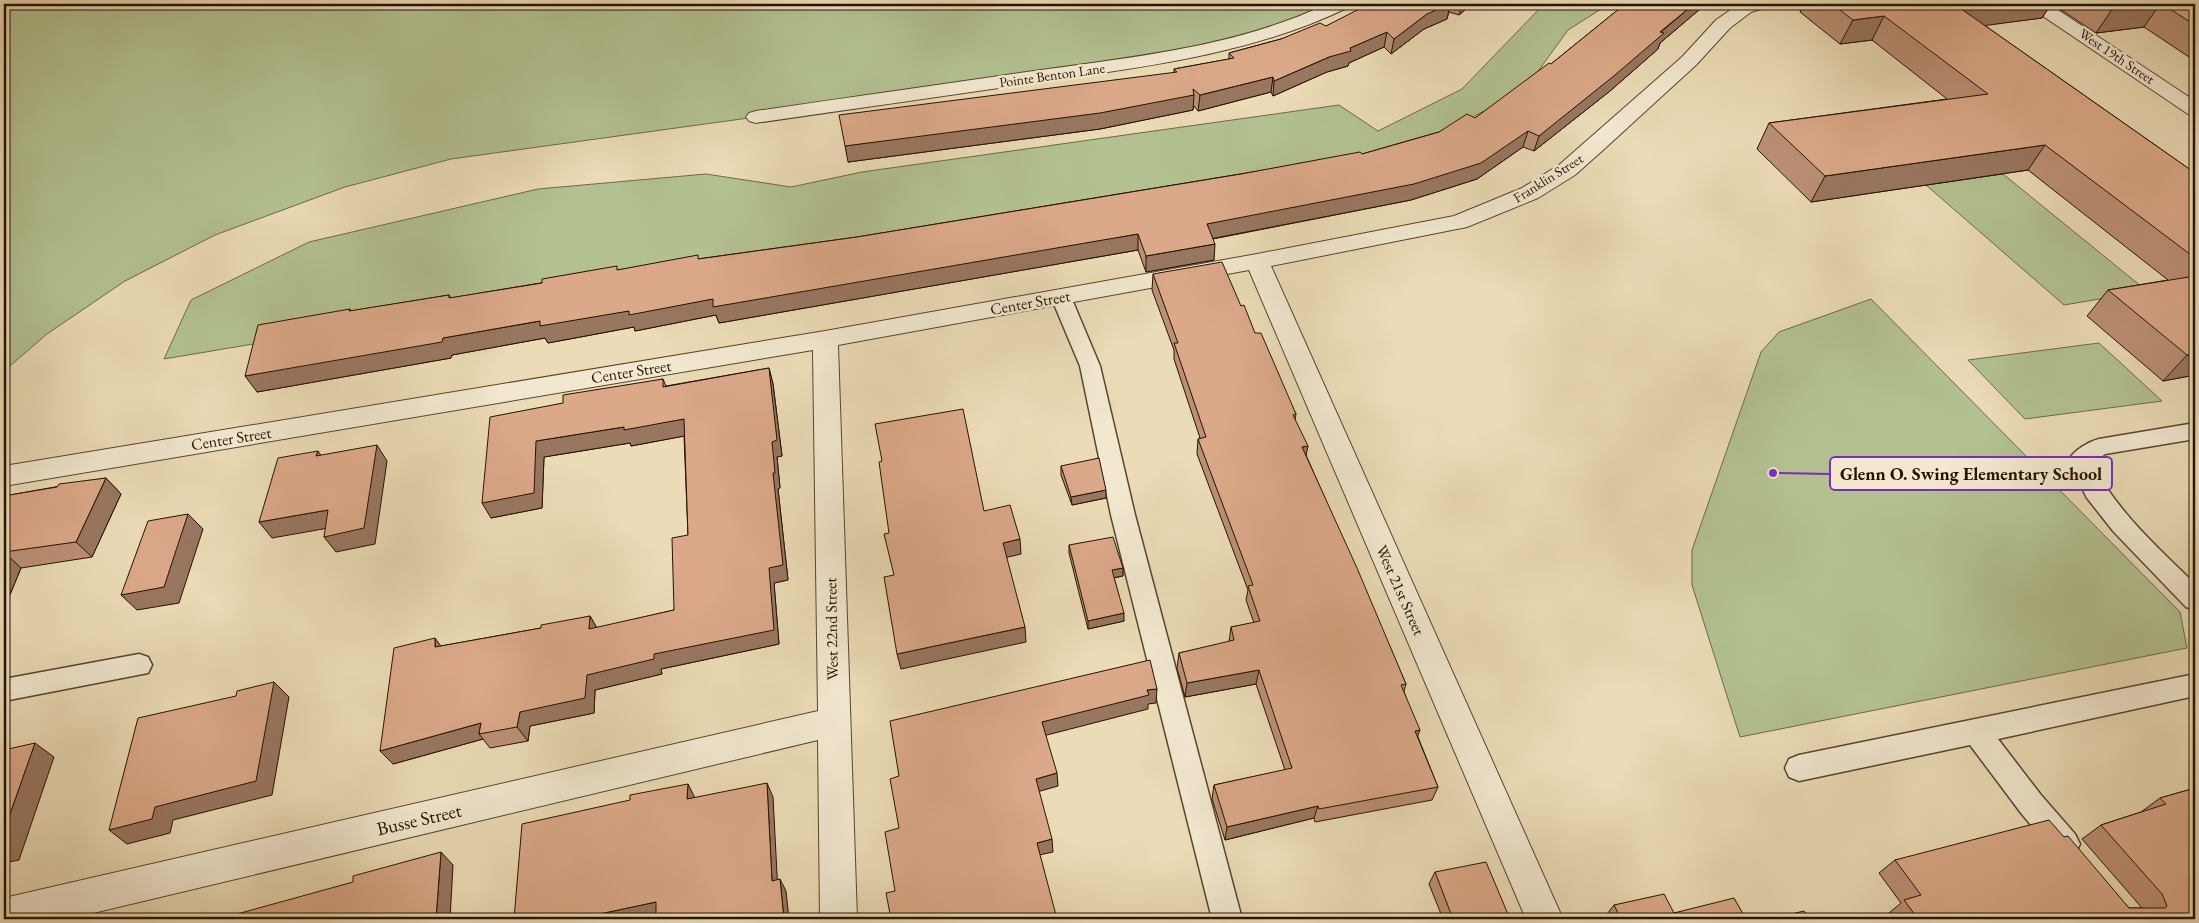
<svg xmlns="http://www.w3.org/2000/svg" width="2199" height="923" font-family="'EB Garamond',serif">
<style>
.green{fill:#b3c191;stroke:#6c6a48}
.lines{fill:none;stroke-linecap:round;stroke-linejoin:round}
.lane-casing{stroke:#56452e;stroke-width:3}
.street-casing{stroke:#56452e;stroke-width:2}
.lane{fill:#f2e8d0;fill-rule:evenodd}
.street{fill:#f2e8d0;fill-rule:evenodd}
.wall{fill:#bc9076;stroke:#251300}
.shaded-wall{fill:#997660;stroke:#251300}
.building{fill:#dba889;stroke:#251300}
.labels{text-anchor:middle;stroke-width:5;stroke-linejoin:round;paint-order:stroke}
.far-street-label{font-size:14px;fill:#251300;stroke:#f2e8d0}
.street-label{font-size:16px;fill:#251300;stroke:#f2e8d0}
.near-street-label{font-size:19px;fill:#251300;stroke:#f2e8d0}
.leader{fill:none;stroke:#7b2cbf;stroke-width:2}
.callout-dot{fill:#7b2cbf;stroke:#f2e8d0;stroke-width:2}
.callout{fill:#f2e8d0;stroke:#7b2cbf;stroke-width:2}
.callout-label{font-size:18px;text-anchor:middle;font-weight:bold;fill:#251300}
</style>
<rect width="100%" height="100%" fill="#ebdbb6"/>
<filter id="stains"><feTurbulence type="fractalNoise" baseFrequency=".004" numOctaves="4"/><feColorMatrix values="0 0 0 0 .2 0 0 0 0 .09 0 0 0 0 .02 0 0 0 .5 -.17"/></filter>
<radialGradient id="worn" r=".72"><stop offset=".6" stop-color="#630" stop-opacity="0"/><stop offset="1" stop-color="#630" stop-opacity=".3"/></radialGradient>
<!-- green -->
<path class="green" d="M4,4h1337l-112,40 -473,73 -305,42 -106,28 -130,48 -90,46 -78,53 -43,37z
M1544,4h65l-41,26 -45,62 -57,28 -74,33 -1228,206 27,-59 118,-58 229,-53 168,-15 85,13 71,-15 477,-67 39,26 84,-42z
M2003,174l144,117 -83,14 -138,-120z
M1871,299l309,313 7,36 -447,89 -48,-152v-35l69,-198 18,-20z
M2099,343l63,58 -137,18 -57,-59z"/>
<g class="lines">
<defs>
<path id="lane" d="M1061,291l7,1 3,5 29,69 35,149 107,404h-30l-101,-404 -31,-149 -29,-69 3,-5z
M2195,423v16l-90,15 -13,10c25,47 65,83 103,120v26l-9,-3 -73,-76 -26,-33 -19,-37c6,-11 20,-19 31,-22z
M139,654l9,3 4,8 -4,8 -144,28v-22z
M2195,674v22l-197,43 43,56 34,39 5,10 -5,10 -10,4 -10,-4 -34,-41 -51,-68 -171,36 -10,-4 -4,-9 4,-9 10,-4z"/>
<path id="street" d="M1327,4h23l-3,4c-95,46 -203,59 -307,74 -95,14 -189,27 -284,41l-7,-2 -3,-4 3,-4 7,-2c97,-14 195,-28 292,-42 94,-13 193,-24 279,-65z
M1739,4h28l-3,4 -13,4 -21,16 -34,37 -94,86 -27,24 -37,23 -71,29 -196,39 292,653h-37l-277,-649 -411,75 19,574h-37l-2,-179 -750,179h-64v-21l814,-187 -5,-361 -809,136v-20l821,-135 432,-77 197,-38 68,-28 37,-23 123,-108 34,-37z
M2028,4h21l146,97v15l-7,-2 -157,-106z"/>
</defs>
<!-- lane casing -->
<use href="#lane" class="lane-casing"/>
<!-- street casing -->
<use href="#street" class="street-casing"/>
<!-- lane -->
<use href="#lane" class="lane"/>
<!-- street -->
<use href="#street" class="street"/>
</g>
<!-- wall -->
<path class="wall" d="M1380,4h92l-13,11 -10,-3 -2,7 -23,10 -33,25 -7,-7 -35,16 -1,3 -21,6 -54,24 -2,-4 -73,19 -4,-5 -1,4 -93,19 -252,33 326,-89v-4l55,-10v-6l52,-14 45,-13 46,-17z
M1625,4h81l-46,39 -2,6 -48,42 -76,60 -11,-4 -46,32 -66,21 -198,39 1,21 -68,12 -8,-22 -419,73 -3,-8 -81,16 -1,-4 -86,16 -3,-5 -93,17 -1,3 -194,34 93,-83 1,2 98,-16 2,3 167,-28 239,-33 505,-83 77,-22 36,-14 76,-54z
M1804,4h247l-9,14 -58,7 211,148v202l-32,6 -76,-65 21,-26 60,-10 -140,-110 -217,32 -54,-53 12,-26 178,-24 -75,-59 -32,4 -40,-32z
M2052,4h143v57l-51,-34 -48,6z
M1153,274l88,32 55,108 -1,6 11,35 100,229 -2,7 14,46 20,50 -6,13 -117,22 -1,-4 -89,22 -13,-41 2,-14 71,-15 -29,-86 -71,13 -8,-29 2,-15 50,-11 2,-15 23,-4 -8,-23 2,-10 -51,-136 1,-15 2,-1 -26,-79v-9l-22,-60z
M769,368l4,16 9,72 -5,1 3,31 -2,1 10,91 -14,3 5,61 -118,25 1,5 -67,16 -1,23 -64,13 -2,15 -38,7 -7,-9 -90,25 -13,-13 61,-105 100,-18 49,-12 7,12 77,-18 14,-75 -4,-99 -53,10 -1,-3 -86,14 -2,51 -51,10 72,-115 100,-24 3,7z
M1061,466l45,32 -34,7 -11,-30z
M106,478l15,16 -29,63 -71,11 -17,41v-113z
M1069,545l54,23v8l-9,2 10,43 -36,8 -19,-76z
M2195,788v131h-302l-4,-6 12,-10 -22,-30 16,-13 169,-23 65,71h13l-60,-69 19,-14 40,-13 19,-14z
M1435,872l75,47h-67l-14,-35z
M1614,905l60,8 72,6h-141l-1,-1z"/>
<!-- shaded-wall -->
<path class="shaded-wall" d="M1444,4h6l-3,15 -23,10 -33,25 3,-15 33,-25z
M1462,4h10l-13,11z
M1694,4h12l-46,39 -2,6 -48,42 -76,60 5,-15z
M1977,4h74l-9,14 -98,13 13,-25z
M2151,4h9l-16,23 -48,6 17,-25z
M1884,16l-12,24 -32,4 13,-24z
M1387,32l-3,15 -35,16 -1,3 -21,6 -54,24 1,-15z
M1273,77l-2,15 -73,19 2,-16z
M1194,95l-1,15 -93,19 -252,33 -3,-16z
M1528,131l-5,16 -46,32 -66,21 -206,40 2,-16z
M2045,145l-17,25 -217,32 14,-26z
M1138,234v16l-419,73 -3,-8 -81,16 -1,-4 -86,16 -3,-5 -93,17 -1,3 -194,34 -12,-16 198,-38 97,-17 89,-10 84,-12z
M1215,244l-1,16 -68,12v-16z
M2195,354v21l-32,6 24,-26z
M769,368l4,16 9,72 -5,1 3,31 -2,1 10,91 -14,3 5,61 -118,25 1,5 -67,16 -1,23 -64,13 -2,15 -11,-14 3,-15 67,-37 67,-21 115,-86 4,-95z
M684,419l6,16 -59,11 -1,-3 -86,14 -2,51 -51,10 -9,-15 54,-62 88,-14z
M377,445l10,16 -12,83 -39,8 -12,-15z
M1308,446l-3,15 -3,-14z
M318,451l11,16 -13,-11z
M106,478l15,16 -29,63 -16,-15z
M1106,490v8l-34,7 -1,-8z
M328,510l12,16 -68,12 -13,-16z
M188,514l15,15 -24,74 -42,7 -16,-15z
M1020,539l1,15 -17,4 -1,-15z
M4,552l17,16 -17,41z
M1123,568v8l-11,2v-8z
M1124,613v8l-36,8v-8z
M590,616l8,14 -9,-1z
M1025,627l1,15 -125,27 -4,-15z
M435,638l11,15 -11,-6z
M1259,670l-3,14 -71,13 2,-14z
M274,682l15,15 -17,98 -99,25 -3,13 -43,11 -18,-14 46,-23z
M1157,689l-1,14 -8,1v5l-105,27 -1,-14 105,-32z
M481,723l-2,11 4,5 -90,25 -13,-13z
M1420,730l-5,14v-13z
M35,743l19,14 -35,103 -15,3v-32z
M1057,773l1,13 -21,6 -1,-13z
M767,783l6,14 5,96 -6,-12z
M688,784l7,14 -8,1z
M1318,806l-4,12 -89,22 2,-13z
M1052,839l1,13 -14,3 -2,-12z
M441,852l12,13 -3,54h-14z
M780,879l6,12 3,28h-5z
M656,902l8,13 -20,4h-68z"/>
<!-- building -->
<path class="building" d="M1380,4h70l-23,10 -33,25 -7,-7 -37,16 1,3 -22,6 -55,24 -1,-4 -73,18 -7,-6 1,6 -94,18 -255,33 -6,-31 338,-43 -3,-3 60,-11 -5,-5 52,-14 39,-16 6,3 39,-20 7,3z
M1625,4h69l-34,28 4,1 -49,42 -76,61 -11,-5 -47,32 -67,21 -207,40 8,20 -69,12 -8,-22 -425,73v-8l-84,16v-4l-89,15v-5l-97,17 -1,4 -197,34 13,-51 92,-16 -1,2 100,-16v3l93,-15v-4l75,-13v4l81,-15v4l159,-22 384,-63 119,-22 2,2 77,-22 28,-18 8,4 74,-55 2,1z
M1832,4h145l-20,2 238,167v85l-150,-113 -220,31 -56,-53 219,-29 -104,-78 -31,4z
M2105,4h46l-38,4z
M2162,4h33v21z
M1222,262l19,44 3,-1 11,28h6l35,81 -3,1 15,31 -6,1 55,121 49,116 -5,1 19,45 -5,1 23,56 -119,22 -1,-3 -91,21 -13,-42 78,-17 -33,-98 -72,13 -8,-30 55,-13 -3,-13 29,-6 -12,-35 5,-1 -55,-146 8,-2 -32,-94h4l-25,-69z
M2195,276v78l-8,1 -79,-65z
M769,368l8,72 -5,2 3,31h-2l10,92 -14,3 5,62 -120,24v5l-67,16 -2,23 -65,14 -3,15 -38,7 2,-11 -101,28 14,-103 41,-10v9l106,-19v-3l49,-9 -1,13 85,-19 -2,-72 16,-3 -4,-116 -60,11v-3l-88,14 -2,52 -52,10 8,-86 73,-14v-8l100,-16v8z
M963,409l21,102 26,-6 10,34 -17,4 22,84 -128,27 -13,-77 10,-2 -10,-41 5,-1 -10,-71 3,-1 -7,-37z
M377,445l-13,83 -40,9 4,-27 -69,12 19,-64 40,-7 -2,5z
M1099,458l7,32 -35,7 -10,-31z
M106,478l-30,64 -72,10v-56l53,-9 2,-3z
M188,514l-24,73 -43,8 27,-74z
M1113,537l10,31 -11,2 12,43 -36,8 -19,-76z
M1150,660l7,29 -10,1 2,5 -107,27 15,51 -21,6 16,60 -15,4 20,76h-166l-5,-26 9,-2 -10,-59 14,-4 -9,-49 9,-3 -9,-55z
M274,682l-18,99 -101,26 -3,12 -43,11 29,-112 98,-22 1,-5z
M35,743l-31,88v-81z
M767,783l5,98 8,-2 4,40h-128v-17l-80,17h-62l8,-95 108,-24v-5l58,-11 -1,15z
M2195,788v131h-3l-3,-2 -7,2h-264l-14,-19 17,-5 -26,-35 154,-40 15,17 4,-1 61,72h36l2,-2 -5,-12 -61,-69 65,-21 -6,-6z
M441,852l-5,67h-217l134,-37v-6z
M1486,862l24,57h-57l-18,-47z
M1664,894l10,19 60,-15 12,21h-125l-7,-14z
M1804,911l6,8h-39z"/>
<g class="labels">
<!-- far-street labels -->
<g class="far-street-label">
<text transform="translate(2117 56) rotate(34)" y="5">West 19th Street</text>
<text transform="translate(1052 75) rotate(-8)" y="5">Pointe Benton Lane</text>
<text transform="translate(1548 178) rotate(-32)" y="5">Franklin Street</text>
</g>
<!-- street labels -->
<g class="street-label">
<text transform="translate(1030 302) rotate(-10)" y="6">Center Street</text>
<text transform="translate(631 371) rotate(-9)" y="6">Center Street</text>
<text transform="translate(231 438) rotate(-9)" y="6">Center Street</text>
<text transform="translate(1401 590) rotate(66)" y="6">West 21st Street</text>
<text transform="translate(831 629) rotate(-91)" y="6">West 22nd Street</text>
</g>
<!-- near-street labels -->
<g class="near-street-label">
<text transform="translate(419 819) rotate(-13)" y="7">Busse Street</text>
</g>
</g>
<!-- callouts -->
<path class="leader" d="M1773 473L1830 474"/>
<circle class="callout-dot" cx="1773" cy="473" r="5"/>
<rect class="callout" x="1830" y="457" width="282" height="33" rx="5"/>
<g class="callout-label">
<text x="1971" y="480">Glenn O. Swing Elementary School</text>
</g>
<!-- margin -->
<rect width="2199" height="923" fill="none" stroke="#ebdbb6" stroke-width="20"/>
<rect x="5" y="5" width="2189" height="913" fill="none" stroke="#251300" stroke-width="2.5"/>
<rect x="10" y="10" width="2179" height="903" fill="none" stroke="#251300"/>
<rect width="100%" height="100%" filter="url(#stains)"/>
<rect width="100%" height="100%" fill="url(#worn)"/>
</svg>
